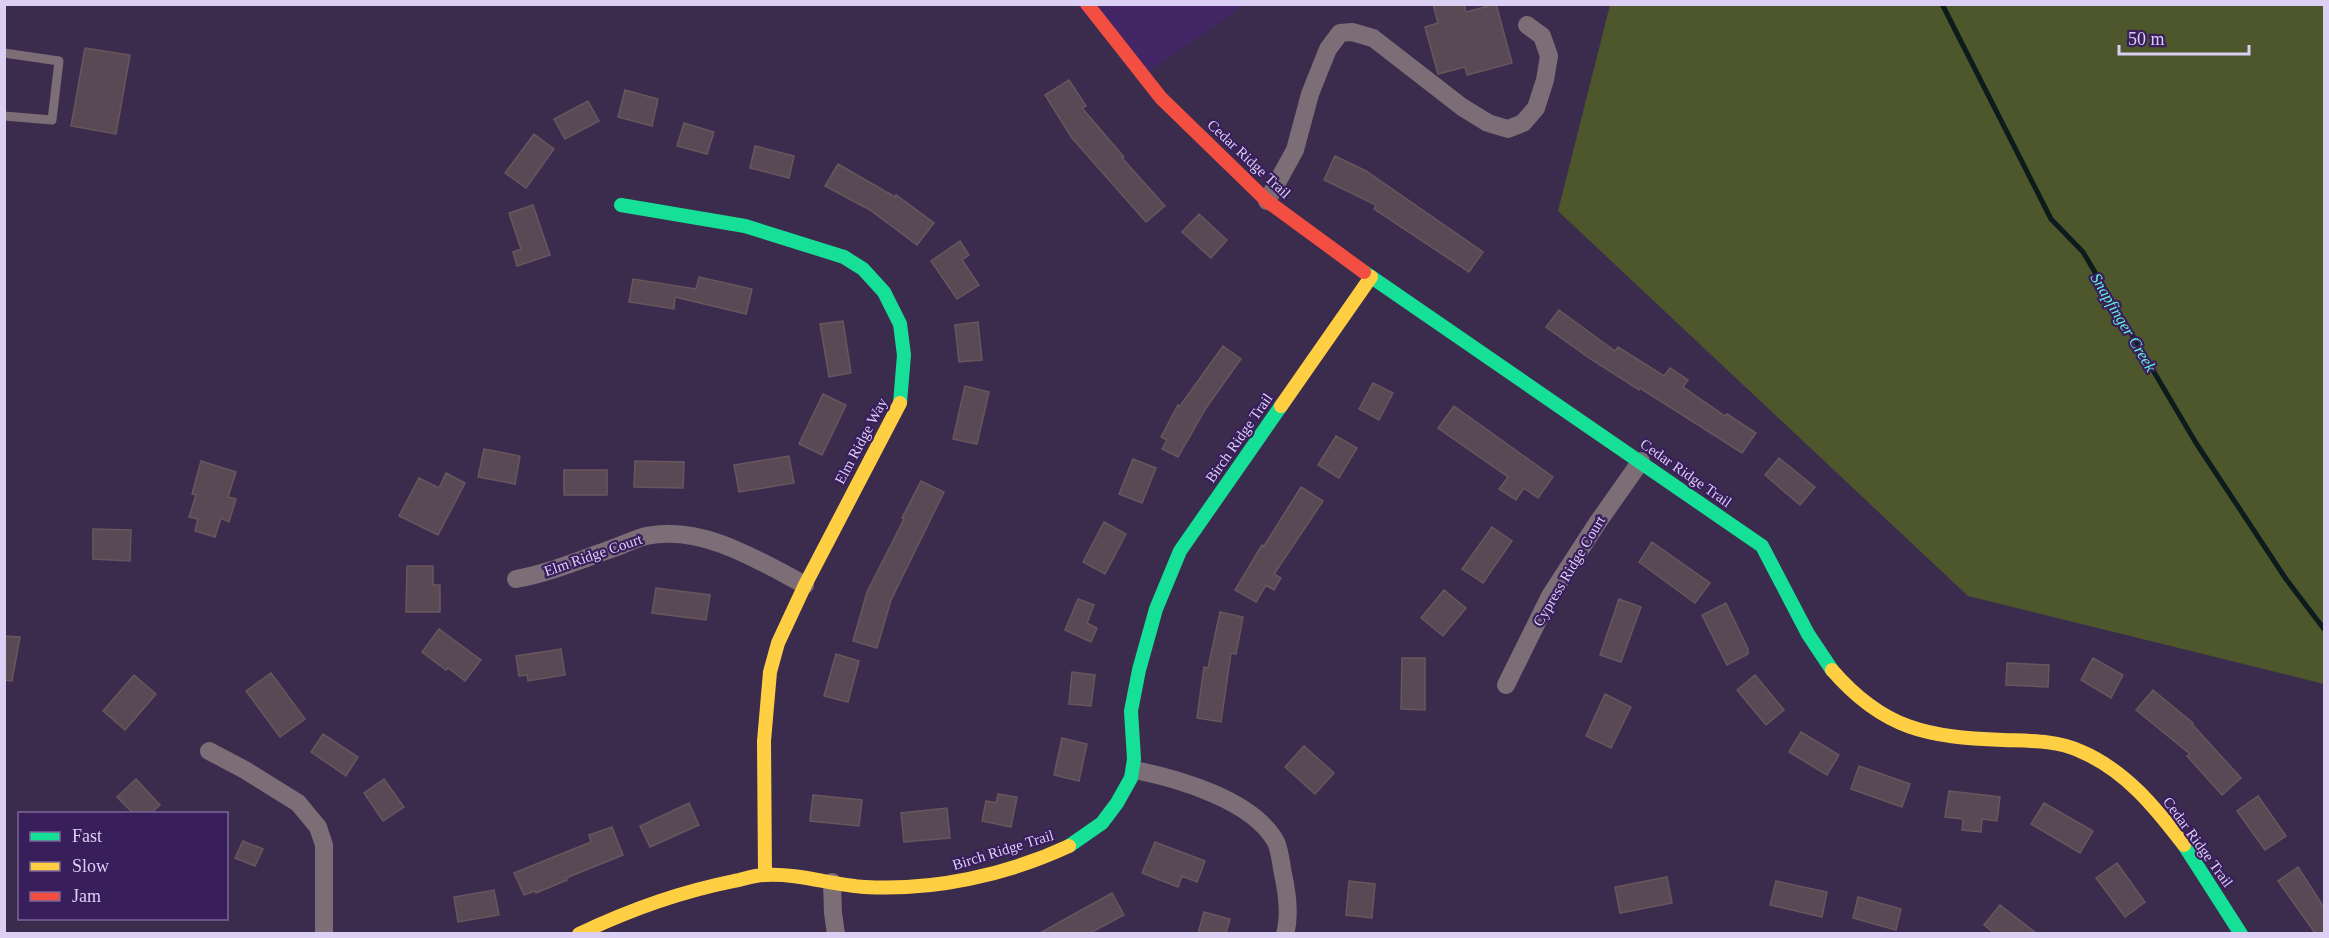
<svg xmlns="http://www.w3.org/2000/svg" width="2329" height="938" font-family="Georgia,serif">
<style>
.built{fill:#432666}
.green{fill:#4e572c}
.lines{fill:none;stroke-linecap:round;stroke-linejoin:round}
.stream{stroke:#0c1b1b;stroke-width:5}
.building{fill:#584954;stroke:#69565d;stroke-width:1.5}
.lane{stroke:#7c6d76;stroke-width:9}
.street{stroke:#7c6d76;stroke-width:18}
.fast{stroke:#16e098;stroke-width:14}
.slow{stroke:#ffcf43;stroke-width:14}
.jam{stroke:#f24e42;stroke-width:14}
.labels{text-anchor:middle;stroke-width:4.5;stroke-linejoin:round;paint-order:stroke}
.street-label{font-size:15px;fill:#dccff4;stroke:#391e5c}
.water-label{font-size:16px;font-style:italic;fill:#62f0d9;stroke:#391e5c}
</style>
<rect width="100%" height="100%" fill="#3b2c4e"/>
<!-- built -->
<path class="built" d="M1076,5h168l-98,68z"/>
<!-- green -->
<path class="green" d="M1610,5h714v679l-356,-88 -410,-385z"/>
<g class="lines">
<!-- stream -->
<path class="stream" d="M1942,4l109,215 32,33 113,191 90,136 38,50"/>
</g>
<!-- building -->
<path class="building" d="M1433,4h31l2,8 30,-8 16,59 -45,12 -2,-8 -27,7 -13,-47 13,-4z
M85,48l45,7 -14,79 -45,-8z
M1069,80l17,26 -4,2 42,49 -2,1 43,48 -19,16 -74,-84 -27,-43z
M625,90l33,9 -6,27 -34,-9z
M588,101l11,20 -34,18 -11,-20z
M684,123l30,9 -7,22 -30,-8z
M534,134l20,15 -28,39 -21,-15z
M755,146l39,10 -5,22 -39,-10z
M1335,156l31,15 117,81 -14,20 -95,-63 2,-4 -52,-25z
M838,164l57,33 1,-2 38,28 -17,22 -47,-35 -45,-24z
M533,205l17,50 -33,11 -4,-14 8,-3 -12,-36z
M1199,214l28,26 -16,18 -29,-26z
M960,241l9,14 -7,5 17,25 -22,14 -26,-38z
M699,277l53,12 -6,25 -71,-17 -1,12 -45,-7 4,-23 63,10z
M1559,310l56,41 3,-4 46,29 6,-8 18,12 -5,7 42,29 2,-2 29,19 -14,20 -102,-65 -1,2 -50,-32 -43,-31z
M843,321l8,52 -22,4 -9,-53z
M978,322l4,38 -23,2 -4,-37z
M1223,346l18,13 -35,49 -28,49 -16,-8 5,-9 -6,-3 17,-32 2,1z
M1373,383l20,10 -14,27 -20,-11z
M965,386l24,6 -12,52 -24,-5z
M823,394l23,11 -24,50 -23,-11z
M1454,406l99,71 -15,21 -14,-10 -8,12 -17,-11 9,-12 -70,-49z
M1336,436l21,12 -18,30 -21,-13z
M484,449l36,7 -5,28 -37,-7z
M789,456l5,27 -55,9 -5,-27z
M1779,458l36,29 -15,18 -35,-30z
M1133,459l23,9 -14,35 -23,-9z
M201,461l35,11 -8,25 8,2 -7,23 -8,-4 -6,19 -20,-6 3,-12 -9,-2 7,-22 -4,-1z
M635,461l49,1 -1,26 -49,-1z
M564,470h43v25h-43z
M446,473l19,10 -27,52 -39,-19 20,-38 20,10z
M921,481l23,11 -53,108 -14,48 -24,-7 14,-49 37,-73 -2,-1z
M1301,487l22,14 -49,73 7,4 -7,12 -8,-5 -10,17 -21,-12 27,-45 2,1z
M1104,522l22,12 -21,40 -22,-12z
M1492,527l20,14 -29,42 -21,-14z
M93,529l38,1 -1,31 -37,-2z
M1652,542l58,41 -15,20 -56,-41z
M407,566h26v19h7v27h-34z
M656,588l54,7 -4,25 -54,-7z
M1444,590l22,18 -23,28 -22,-18z
M1078,599l16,6 -7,18 10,5 -6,14 -26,-12z
M1619,599l22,8 -20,55 -21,-7z
M1726,603l22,46v5l-21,11 -25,-50z
M1220,612l23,5 -7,37 -5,-1 -10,69 -24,-4 7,-51 4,1z
M439,629l42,31 -16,21 -17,-13 -2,2 -24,-18z
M4,636l16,1 -8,44 -8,-1z
M561,649l4,26 -37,6 -1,-6 -8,1 -3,-20z
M836,654l23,7 -11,41 -24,-6z
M1402,658h23v52l-24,-1z
M2093,658l30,17 -12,23 -30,-18z
M2007,663l42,2 -1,22 -42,-2z
M1072,672l23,3 -4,31 -22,-2z
M271,673l34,46 -25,18 -34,-46z
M134,675l22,19 -31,36 -22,-19z
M1755,675l29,35 -18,15 -29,-35z
M2153,690l40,33 -1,1 49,54 -19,17 -35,-39 3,-2 -54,-44z
M1605,694l26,13 -20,41 -25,-12z
M1801,732l38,23 -12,20 -38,-23z
M323,734l35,23 -12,19 -35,-24z
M1062,738l25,6 -8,37 -25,-6z
M1304,746l30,27 -19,21 -30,-27z
M1859,766l51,18 -8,23 -51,-18z
M136,779l24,26 -9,8h-18l-16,-16z
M384,779l20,28 -21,14 -19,-28z
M1949,791l51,6 -3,24 -15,-2 -1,13 -19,-2 1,-11 -18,-2z
M998,794l19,3 -6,30 -29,-6 4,-20 10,2z
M813,795l49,5 -3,26 -49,-5z
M2258,796l28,40 -21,14 -28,-39z
M689,803l10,22 -49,22 -10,-21z
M2044,803l49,28 -13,22 -49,-29z
M947,808l3,30 -46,4 -3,-29z
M612,827l11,28 -57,23 1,2 -31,13 -1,-2 -11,4 -10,-22 77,-31 -2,-7z
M243,841l20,8 -8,17 -20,-8z
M1155,842l50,19 -8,21 -15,-6 -4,11 -36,-14z
M2117,863l28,39 -20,15 -29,-39z
M2298,867l27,42v24h-10l-37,-52z
M1667,877l5,26 -52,10 -5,-26z
M1349,881l26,3 -3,34 -26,-3z
M1776,881l51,11 -5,25 -52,-12z
M494,890l5,25 -41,7 -4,-25z
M1112,893l12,22 -34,18h-50z
M1858,897l43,12 -5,21 -43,-12z
M2000,905l36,28h-42l-10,-8z
M1204,912l26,7 -4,14h-28z"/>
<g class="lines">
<!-- lane -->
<path class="lane" d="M4,53l55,8 -7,59 -48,-4"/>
<!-- street -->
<path class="street" d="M1267,201l28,-51 15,-56 18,-45 12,-16 12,-1 21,6 89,69 26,16 20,6 15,-6 13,-15 9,-28 4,-24 -7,-20 -15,-11
M516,579c33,-6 64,-19 95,-30 12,-4 23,-10 35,-13 55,-12 112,24 159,49
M1506,685l44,-89 48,-74 43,-61
M209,751l36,19 53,33 20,24 6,18v89
M1135,770c44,9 118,30 141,72 4,9 5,22 7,32 4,18 7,42 2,60
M832,882l1,31 3,21"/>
<!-- fast -->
<path class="fast" d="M621,205l124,21 99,31 19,12 21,23 16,32 4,31 -4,48
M1364,272l398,274 46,88 24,36
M2184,845l57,89
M1069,846l33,-23 15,-20 14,-25 3,-19 -3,-48 8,-41 17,-61 24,-58 101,-145"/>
<!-- slow -->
<path class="slow" d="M1281,406l90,-129
M1832,670c52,60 96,67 171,70 26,1 53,0 77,11 45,19 75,56 104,94
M765,875l-1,-134 6,-69 8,-29 27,-58 95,-182
M579,934c50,-24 100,-42 155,-53 10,-2 21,-6 31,-6 34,-2 67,10 100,12 68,4 142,-12 204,-41"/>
<!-- jam -->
<path class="jam" d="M1087,4l74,94 106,103 97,71"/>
</g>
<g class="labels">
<!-- street labels -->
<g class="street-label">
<text transform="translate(1249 159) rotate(43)" y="5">Cedar Ridge Trail</text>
<text transform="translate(1239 438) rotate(-55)" y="5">Birch Ridge Trail</text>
<text transform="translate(861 441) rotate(-62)" y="5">Elm Ridge Way</text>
<text transform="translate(1686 473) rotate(35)" y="5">Cedar Ridge Trail</text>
<text transform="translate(593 555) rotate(-19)" y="5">Elm Ridge Court</text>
<text transform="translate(1569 571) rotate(-59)" y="5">Cypress Ridge Court</text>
<text transform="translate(2198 842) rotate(54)" y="5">Cedar Ridge Trail</text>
<text transform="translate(1003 850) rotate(-17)" y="5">Birch Ridge Trail</text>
</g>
<!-- water labels -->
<g class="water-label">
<text transform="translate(2124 322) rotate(59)" y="6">Snapfinger Creek</text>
</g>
</g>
<!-- border -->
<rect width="2329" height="938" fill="none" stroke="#dccff4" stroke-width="12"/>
<!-- legend -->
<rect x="18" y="812" width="210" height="108" fill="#391e5c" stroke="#7a6599" stroke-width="1.5"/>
<rect x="30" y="832" width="30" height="9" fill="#16e098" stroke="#7a6599" stroke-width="1.5"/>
<text x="72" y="842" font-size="18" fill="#dccff4">Fast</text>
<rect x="30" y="862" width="30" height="9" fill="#ffcf43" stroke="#7a6599" stroke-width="1.5"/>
<text x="72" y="872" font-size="18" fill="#dccff4">Slow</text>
<rect x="30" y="892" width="30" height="9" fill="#f24e42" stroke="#7a6599" stroke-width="1.5"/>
<text x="72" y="902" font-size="18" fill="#dccff4">Jam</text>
<!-- scale -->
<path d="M2119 45v9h130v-9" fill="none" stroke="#dccff4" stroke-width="3"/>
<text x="2128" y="45" font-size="18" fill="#dccff4" stroke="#391e5c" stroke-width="4.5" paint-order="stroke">50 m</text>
</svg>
